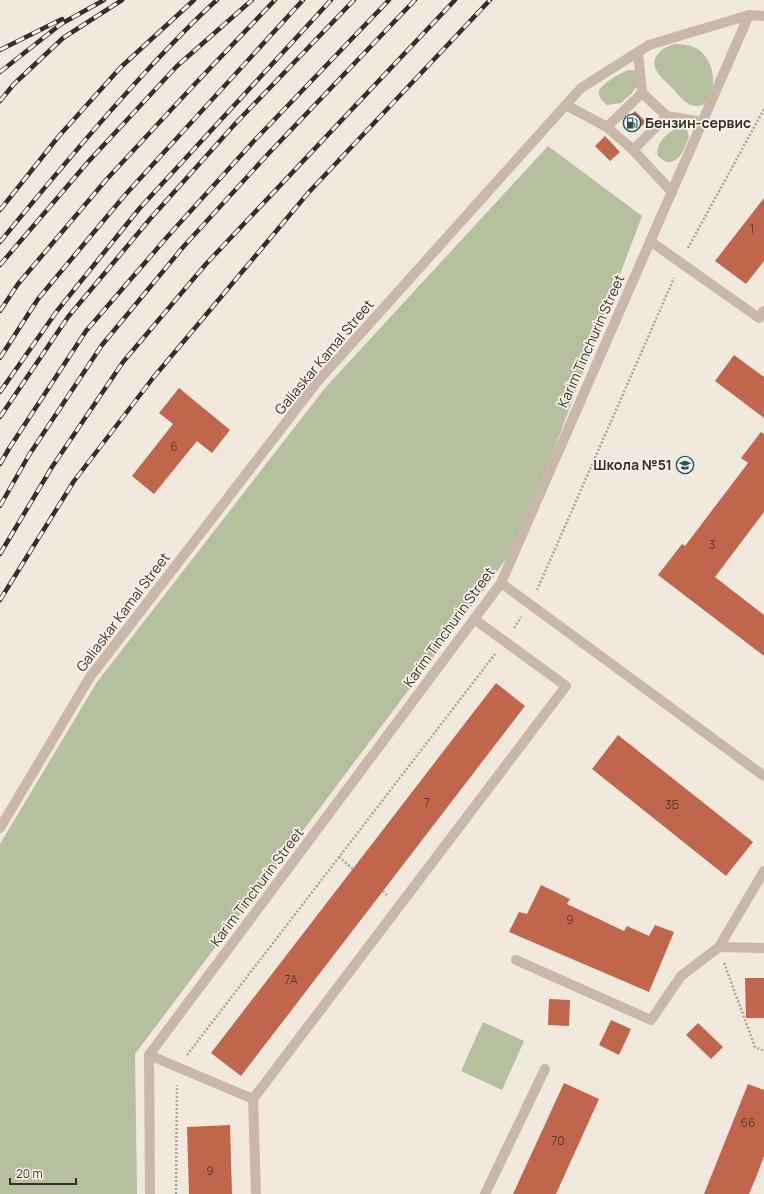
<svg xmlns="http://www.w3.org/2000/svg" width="764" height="1194" font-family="Manrope,sans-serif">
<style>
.green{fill:#b6c09e}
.building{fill:#c0664d}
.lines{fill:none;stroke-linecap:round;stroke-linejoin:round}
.path{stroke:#b5a294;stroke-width:2.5;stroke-dasharray:2 2;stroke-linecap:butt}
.service{stroke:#c9b7aa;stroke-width:10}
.minor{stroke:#c9b7aa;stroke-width:10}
.tertiary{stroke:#c9b7aa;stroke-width:10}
.rail-casing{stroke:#372d29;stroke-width:4.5}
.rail{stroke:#f9f2ea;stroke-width:3;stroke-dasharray:9;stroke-linecap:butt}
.labels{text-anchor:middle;stroke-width:3.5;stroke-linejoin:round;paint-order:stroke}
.number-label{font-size:12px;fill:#593b32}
.poi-label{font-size:14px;font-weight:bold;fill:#372d29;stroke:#f9f2ea;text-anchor:start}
.street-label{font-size:14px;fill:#372d29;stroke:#f9f2ea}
</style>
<rect width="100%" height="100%" fill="#f1e8de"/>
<!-- green -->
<path class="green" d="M675,44c6,0 15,1 21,4 7,4 12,11 15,19 4,11 3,37 -13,39 -12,1 -19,-11 -26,-18 -9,-9 -26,-22 -13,-35 4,-5 9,-7 16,-9z
M628,70l10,1v13l-6,9 -11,10 -14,2c-4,-3 -9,-8 -8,-14 2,-7 22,-18 29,-21z
M679,127h6l2,3 2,7c-5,11 -8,26 -23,25l-8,-6c-3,-13 10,-24 21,-29z
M548,146l94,70 -121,321 -29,42 -357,475 2,140h-137v-350l97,-162 228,-294z
M483,1022l41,19 -22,49 -41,-19z"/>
<!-- building -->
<path class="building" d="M635,111l11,11 -11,10 -11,-11z
M605,136l15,16 -10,9 -15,-15z
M764,198v63l-18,23 -31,-23z
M734,355l30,22v41l-49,-37z
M179,388l51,42 -18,23 -15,-12 -43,53 -22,-18 41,-52 -14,-11z
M761,432l3,2v78l-49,65 49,38v41l-106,-81 24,-31 3,2 63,-83 -7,-5z
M496,683l29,23 -284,370 -30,-23z
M618,735l135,107 -27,34 -134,-107z
M541,885l29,14 -3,5 57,27 3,-5 22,10 6,-11 19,7 -25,60 -140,-60 10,-20 8,2z
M745,978h19v40h-18z
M549,999l21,1 -1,26 -21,-1z
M611,1020l20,9 -12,26 -20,-10z
M698,1023l25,24 -12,12 -25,-24z
M564,1083l35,16 -43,95h-43z
M748,1084l16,6v66l-7,19 -8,19h-45z
M230,1125l2,69h-43l-2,-67z"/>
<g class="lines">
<!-- path -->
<path class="path" d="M688,248l76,-139
M537,590l137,-312
M514,628l7,-11
M339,857l14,12
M383,891l4,4
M724,963l31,84 9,4
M187,1055l308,-401
M176,1194l1,-109"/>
<!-- service -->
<path class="service" d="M642,93l25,23
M566,105l41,22 26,23 39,42
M607,127l35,-34 -4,-41
M633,150l34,-34 36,6
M650,241l109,77 5,-7
M501,583l263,193
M719,947l45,1
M516,960l135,60 30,-44 38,-29 45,-76
M149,1055l104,44
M256,1194l-3,-95 313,-413 -92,-67
M485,1194l60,-125"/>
<!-- minor -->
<path class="minor" d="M150,1194l-1,-139 352,-472 248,-568"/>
<!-- tertiary -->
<path class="tertiary" d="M0,828l90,-151 227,-295 264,-294 68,-43 100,-30 15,1"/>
<defs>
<path id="rail" d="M0,50l62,-31
M0,72l61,-48 43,-24
M0,101l14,-17 49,-46 59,-38
M0,210l59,-74 62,-69 73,-67
M0,242c49,-60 99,-120 152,-177 21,-22 42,-45 65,-65
M0,265l88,-103 89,-96 75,-66
M0,311l18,-27 88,-104 88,-95 81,-85
M0,358l38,-59 87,-104 178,-195
M0,392l57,-81 82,-102 192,-209
M0,417l68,-100 82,-98 85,-95 119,-124
M0,464l10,-17 76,-116 82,-95 85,-94 136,-142
M0,506l29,-51 73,-110 82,-99 85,-93 146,-153
M0,554l52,-87 71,-105 83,-98 249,-264
M0,600l74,-119 79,-103 156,-186 181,-192"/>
</defs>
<!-- rail casing -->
<use href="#rail" class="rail-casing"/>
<!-- rail -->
<use href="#rail" class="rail"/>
</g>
<!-- icons -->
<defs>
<symbol id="fuel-ring" viewBox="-11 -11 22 22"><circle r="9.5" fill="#f9f2ea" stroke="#215557" stroke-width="1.5"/><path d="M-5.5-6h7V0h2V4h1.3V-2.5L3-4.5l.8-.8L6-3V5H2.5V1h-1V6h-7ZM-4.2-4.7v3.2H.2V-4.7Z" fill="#215557"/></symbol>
<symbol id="school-ring" viewBox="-11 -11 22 22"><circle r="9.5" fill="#f9f2ea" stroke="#215557" stroke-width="1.5"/><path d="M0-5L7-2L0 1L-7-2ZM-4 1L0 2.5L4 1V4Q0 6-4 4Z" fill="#215557"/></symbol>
</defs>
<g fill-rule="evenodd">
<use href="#fuel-ring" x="622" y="113" width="20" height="20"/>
<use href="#school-ring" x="675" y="455" width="20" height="20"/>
</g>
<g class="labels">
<!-- number labels -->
<g class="number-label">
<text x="752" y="233">1</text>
<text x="174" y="451">6</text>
<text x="712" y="549">3</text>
<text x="427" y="807">7</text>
<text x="672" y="809">3Б</text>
<text x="570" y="924">9</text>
<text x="291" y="984">7А</text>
<text x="748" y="1127">66</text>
<text x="558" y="1145">70</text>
<text x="210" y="1175">9</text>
</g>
<!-- poi labels -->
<g class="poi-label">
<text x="645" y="128">Бензин-сервис</text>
<text x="672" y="470" text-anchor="end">Школа №51</text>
</g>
<!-- street labels -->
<g class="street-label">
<text transform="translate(591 341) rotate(-66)" y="5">Karim Tinchurin Street</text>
<text transform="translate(324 357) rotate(-50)" y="5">Galiaskar Kamal Street</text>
<text transform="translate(123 612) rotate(-53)" y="5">Galiaskar Kamal Street</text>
<text transform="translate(449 627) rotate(-54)" y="5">Karim Tinchurin Street</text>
<text transform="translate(257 887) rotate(-53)" y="5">Karim Tinchurin Street</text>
</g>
</g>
<!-- scale -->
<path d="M10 1178v6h66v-6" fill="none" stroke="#372d29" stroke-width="2"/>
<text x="16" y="1178" font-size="12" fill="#372d29" stroke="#f9f2ea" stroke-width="3" paint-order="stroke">20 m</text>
</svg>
